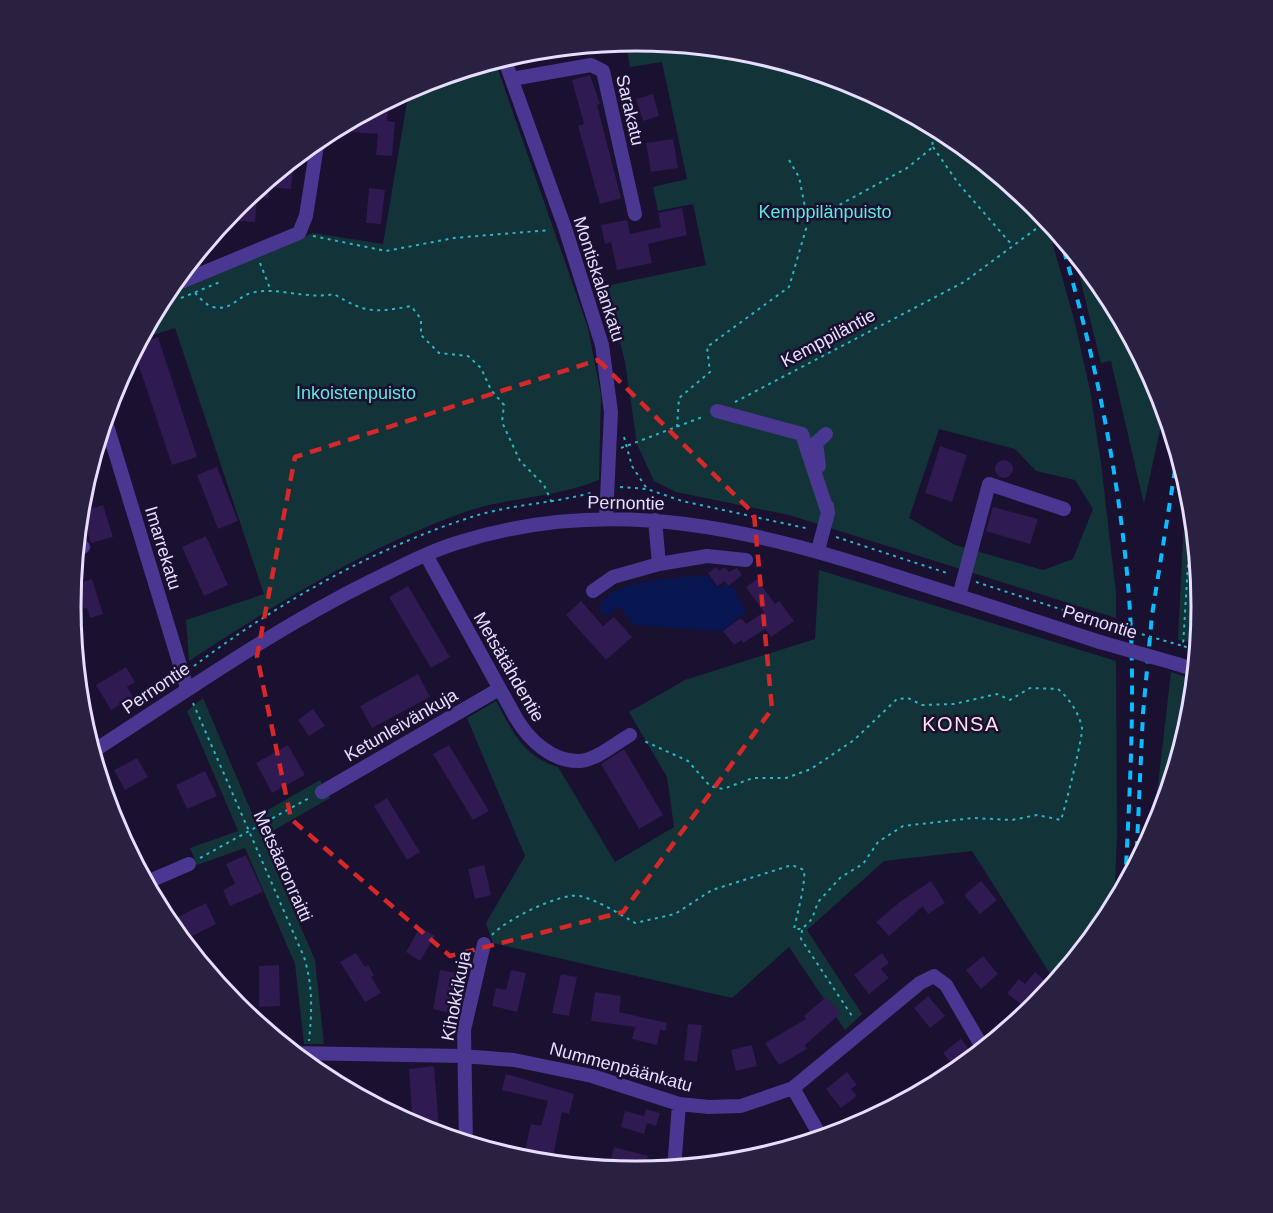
<svg xmlns="http://www.w3.org/2000/svg" width="1273" height="1213" font-family="Arial,sans-serif">
<style>
.green{fill:#123439;fill-rule:evenodd}
.water{fill:#071551}
.building{fill:#2f1a51}
.lines{fill:none;stroke-linecap:round;stroke-linejoin:round}
.path{stroke:#27b7c9;stroke-width:2;stroke-dasharray:3 4.5;stroke-linecap:butt}
.minor{stroke:#4a3791;stroke-width:14}
.rail{stroke:#09bdff;stroke-width:4;stroke-dasharray:9 8;stroke-linecap:butt}
.path-bridge{stroke:#27b7c9;stroke-width:2;stroke-dasharray:3 4.5;stroke-linecap:butt}
.minor-bridge{stroke:#4a3791;stroke-width:14}
.marked{fill:none;stroke:#d62828;stroke-width:4.5;stroke-dasharray:12 8;stroke-linejoin:round}
.labels{text-anchor:middle;stroke-width:5;stroke-linejoin:round;paint-order:stroke}
.street-label{font-size:18px;fill:#e7ddff;stroke:#1a102f}
.park-label{font-size:18px;fill:#5eeadf;stroke:#1a102f}
.neighbourhood-label{font-size:20px;letter-spacing:1.5px;fill:#ffdfee;stroke:#1a102f}
.rim{fill:none;stroke:#e7ddff;stroke-width:3}
</style>
<rect width="100%" height="100%" fill="#1a102f"/>
<!-- green -->
<path class="green" d="M641,41l106,10 106,33 98,52 86,71 12,24 25,88 16,71 11,73 15,130v25l-327,-103 -113,-23 -22,-11 -17,-37 -12,-82 -19,-76 100,-21 -13,-61 -35,7 -5,-24 34,-8 -25,-117 -32,5 -4,-24zM939,429l76,20 21,22 39,9 18,29 -20,50 -30,11 -88,-25 -46,-27z
M495,61l93,267 13,67 -2,85c-44,18 -93,17 -137,33 -99,36 -186,91 -273,148l-3,-41 78,-26 -89,-266 -34,11 22,-42 150,-64 70,11 26,-154 11,-7z
M1073,250l34,42 53,98 5,17 -21,97 -33,-143 -10,2z
M1189,488l10,81 -7,73 -14,-2 5,-102z
M819,570l297,91 1,175 -3,71 -7,14 -51,62 -84,-132 -88,10 -77,69 55,84 -17,16 -56,-83 -57,51 -239,-55 -7,-20 39,-67 -58,-138 29,-17c16,29 27,56 62,66l57,95 59,-35 -7,-50 -38,-65 56,-32 130,-41z
M1171,672l24,8 -3,37 -33,106 -7,14z
M203,698l51,120 66,-38 10,18 -68,39 53,123 9,84h-20l-9,-80 -50,-116 -48,17 -7,-17 48,-17 -51,-120z"/>
<!-- water -->
<path class="water" d="M708,576l10,13 7,-5 4,4 4,-2 13,26 -23,19 -89,-6 -15,-19 -12,10 -8,-6c4,-31 84,-33 109,-34z"/>
<!-- building -->
<path class="building" d="M590,75l10,29 -3,1 24,93 -21,6 -22,-78 6,-2 -12,-44z
M653,94l6,22 -16,5 -7,-22z
M389,100l-2,21 8,1 -3,34 -16,-1 2,-21 -27,-2 1,-12z
M673,139l5,29 -27,4 -5,-29z
M294,159l-3,30 -22,-2 -1,11 -11,-1 -2,25 -17,-1 2,-18z
M369,188l16,2 -4,34 -15,-1z
M682,208l5,27 -39,9 4,19 -35,7 -6,-28 -6,2 -4,-19 26,-5 3,14 31,-7 -3,-14z
M158,337l39,120 -25,8 -38,-114 5,-8z
M940,446l27,9 -15,47 -27,-9z
M995 469a9 9 0 1 1 18 0a9 9 0 1 1-18 0Z
M217,467l21,54 -20,8 -21,-54z
M103,505l10,32 -22,6 -10,-31z
M993,507l45,12 -8,25 -44,-13z
M206,536l22,49 -24,11 -22,-49z
M716,567l3,4 6,-4 4,5 8,-4 5,7 -14,11 -3,-5 -8,5 -9,-13z
M92,579l11,35 -13,4 -3,-10 -5,1 -8,-24z
M757,579l18,25 4,-3 15,20 -23,16 -6,-8 -22,14 -1,-3 -8,5 -11,-14 15,-11 4,-1 4,5 18,-12 -18,-25z
M408,586l42,71 -19,11 -42,-71z
M581,601l22,25 11,-9 18,20 -26,23 -40,-45z
M126,667l9,15 -8,5 6,10 -22,13 -15,-25z
M418,674l12,23 -58,31 -12,-22z
M313,709l12,17 -16,10 -11,-16z
M288,745l17,30 -33,18 -16,-30z
M449,745l40,66 -16,9 -40,-66z
M624,749l39,66 -24,14 -38,-65z
M137,758l11,19 -23,13 -11,-20z
M205,771l12,25 -30,13 -11,-24z
M387,798l33,54 -13,8 -33,-54z
M246,855l17,37 -33,14 -7,-16 12,-6 -9,-20z
M484,865l7,30 -16,4 -7,-30z
M931,881l14,22 -17,11 -5,-8 -34,30 -13,-14 25,-21z
M981,881l16,19 -17,14 -16,-19z
M206,903l10,21 -30,15 -10,-21z
M420,927l15,9 -15,25 -14,-9z
M356,953l9,14 3,-2 6,10 -3,2 10,16 -16,9 -25,-40z
M882,953l7,10 -8,6 8,9 -20,16 -15,-19z
M983,956l15,18 -17,15 -15,-19z
M279,965l1,41 -21,1v-41z
M440,970l22,4 -8,40 -21,-5z
M511,970l15,3 -9,39 -25,-6 4,-18 10,2z
M1035,972l10,9 -21,26 -17,-14 12,-14 6,5z
M561,974l16,3 -8,39 -17,-3z
M595,992l26,4 -2,16 48,11 -1,8 -6,-1 -3,15 -25,-6 3,-12 -44,-6z
M928,996l17,20 -15,12 -16,-20z
M826,997l15,16 -36,32 2,4 -28,16 -14,-22 41,-24 -2,-3z
M688,1024l14,1 -5,37 -13,-2z
M961,1039l14,18 -17,14 -15,-18z
M752,1045l5,21 -21,5 -5,-21z
M434,1066l5,63 -16,1 -10,-4 -4,-57z
M847,1072l10,13 -6,4 6,7 -16,12 -15,-19z
M506,1074l68,20 -5,20 -7,-2 -9,44 -28,-6 6,-26 10,2 7,-25 -46,-11z
M646,1109l14,4 -4,13 -9,-3 -3,11 -23,-7 4,-16 19,5z
M614,1147l34,9 -5,16 -35,-2z"/>
<g class="lines">
<!-- path -->
<path class="path" d="M933,147l25,36 54,62
M789,160l10,17 9,45
M313,236l73,15 68,-13 96,-8
M260,263l11,28
M195,293c5,5 12,13 18,14 18,4 24,-10 38,-14 26,-7 55,7 83,1 31,19 41,19 77,12l10,13v16l18,18 29,3 13,12 10,22 13,15 -2,17 18,39 24,24 8,18
M181,298l39,-16
M158,307l14,-7
M735,402l229,-120 84,-62
M677,427l2,-29 31,-26 -3,-25 82,-60 19,-65 99,-54 26,-21 -3,-22
M624,437l8,29 15,23
M621,448l84,-32
M620,487l27,2 35,12 128,28
M1194,520l-6,44 -5,82 15,5
M836,537l114,37
M976,582l137,44
M194,666c82,-62 185,-121 284,-151 38,-11 78,-12 116,-23
M193,703l111,254c9,29 8,54 5,84
M200,858l111,-61
M802,930l-1,9 53,80
M492,935c13,-15 69,-43 88,-39 19,5 38,17 55,27l40,-9 37,-24 80,-25 12,5c2,12 -7,45 -10,59h8l10,-10 6,-17 23,-25 22,-13 15,-22 25,-16 70,-8 39,2 25,-5 24,5c4,-12 22,-83 21,-92 -3,-15 -13,-30 -24,-39l-28,-1 -20,12 -13,-6 -43,10 -32,1 -14,-7 -11,1 -43,41 -43,29 -25,9h-33l-30,11 -13,-3 -22,-25 -46,-21"/>
<!-- minor -->
<path class="minor" d="M504,58l61,170 37,117 9,67 -5,107
M512,79l79,-14 12,6 32,143
M171,286l128,-53 7,-17 12,-77
M717,411l85,23 26,79
M105,419l82,269
M819,466l-3,-23 10,-9
M655,520l4,44 48,-8 39,4
M818,550l10,-37 -1,-7
M76,551l7,-4
M426,555l90,163c13,22 36,44 64,43 16,-1 36,-18 50,-26
M593,591l20,-14 46,-13
M959,596l30,-112 75,25
M1177,664l19,6
M92,752c92,-59 180,-122 279,-171 29,-14 58,-30 89,-39 155,-49 300,-11 448,38 64,20 128,41 192,62
M322,792l177,-103
M145,883l44,-19
M292,1053l171,3 51,4 78,16 87,28 30,3 32,-1 52,-18 127,-105 14,-7 12,9 38,65
M793,1088l29,51
M466,1143l-2,-113 20,-86
M674,1169l5,-65"/>
<!-- rail -->
<path class="rail" d="M1059,234c33,110 57,225 68,339 10,104 3,210 -2,314
M1136,867l7,-154 9,-98 26,-164"/>
<!-- path-bridge -->
<path class="path-bridge" d="M1113,626l70,20"/>
<!-- minor-bridge -->
<path class="minor-bridge" d="M1100,642l77,22"/>
</g>
<!-- marked area -->
<path class="marked" d="M598,360l156,154 18,195 -149,203 -173,44 -159,-137 -34,-163 38,-199z"/>
<g class="labels">
<!-- street labels -->
<g class="street-label">
<text transform="translate(630 110) rotate(77)" y="6">Sarakatu</text>
<text transform="translate(599 279) rotate(72)" y="6">Montiskalankatu</text>
<text transform="translate(828 338) rotate(-28)" y="6">Kemppiläntie</text>
<text transform="translate(626 503) rotate(1)" y="6">Pernontie</text>
<text transform="translate(163 548) rotate(73)" y="6">Imarrekatu</text>
<text transform="translate(1100 622) rotate(17)" y="6">Pernontie</text>
<text transform="translate(509 667) rotate(60)" y="6">Metsätähdentie</text>
<text transform="translate(156 688) rotate(-34)" y="6">Pernontie</text>
<text transform="translate(401 725) rotate(-30)" y="6">Ketunleivänkuja</text>
<text transform="translate(283 866) rotate(66)" y="6">Metsäaronraitti</text>
<text transform="translate(456 996) rotate(-79)" y="6">Kihokkikuja</text>
<text transform="translate(621 1067) rotate(15)" y="6">Nummenpäänkatu</text>
</g>
<!-- park labels -->
<g class="park-label">
<text x="825" y="218">Kemppilänpuisto</text>
<text x="356" y="399">Inkoistenpuisto</text>
</g>
<!-- neighbourhood labels -->
<g class="neighbourhood-label">
<text x="961" y="731">KONSA</text>
</g>
</g>
<!-- crop -->
<path d="M0 0H1273V1213H0ZM81 606a555 555 0 1 1 1110 0a555 555 0 1 1-1110 0Z" fill="#2a2040" fill-rule="evenodd"/>
<path class="rim" d="M81 606a555 555 0 1 1 1110 0a555 555 0 1 1-1110 0Z"/>
</svg>
